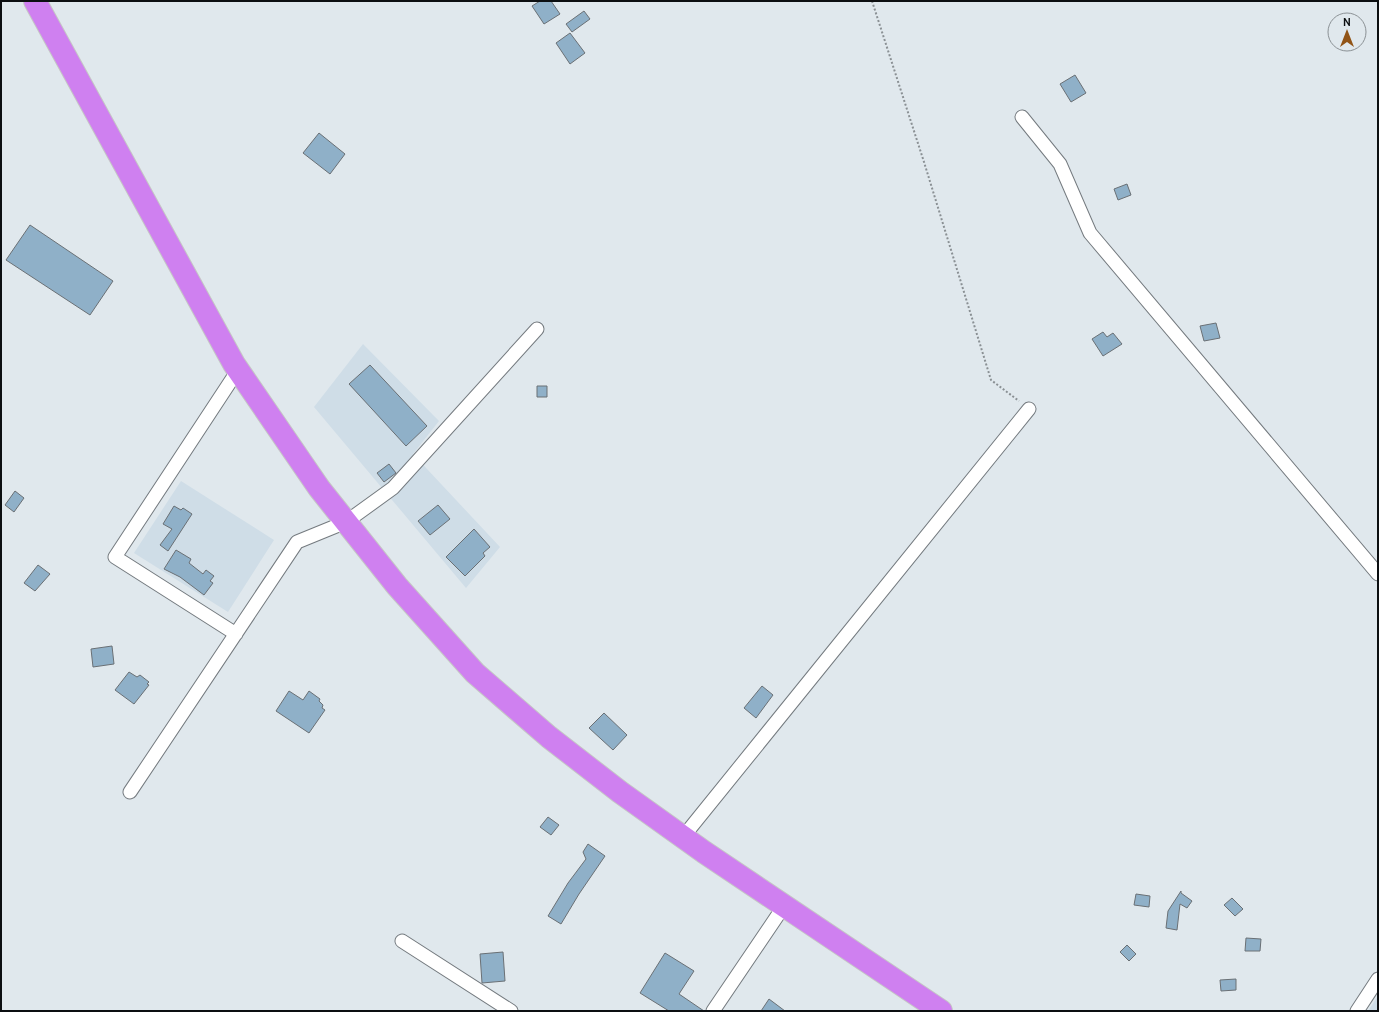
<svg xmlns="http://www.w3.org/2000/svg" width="1379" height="1012" font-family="Cabin,sans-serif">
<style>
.built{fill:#cfdde7}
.building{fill:#8fb0c8;stroke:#6a7075}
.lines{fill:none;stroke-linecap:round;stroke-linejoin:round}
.street-casing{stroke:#747a7f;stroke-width:15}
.highway-casing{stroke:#c5c5c6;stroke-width:24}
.path{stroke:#8a9094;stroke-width:2;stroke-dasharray:2 2;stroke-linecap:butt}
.street{stroke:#fff;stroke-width:13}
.highway{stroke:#cf80f0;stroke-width:22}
</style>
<rect width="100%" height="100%" fill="#e0e8ed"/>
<!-- built -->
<path class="built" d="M363,344l76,77 -26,33 87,93 -34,41 -152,-181z
M181,481l93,59 -46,72 -94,-59z
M1378,996v15h-10z"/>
<!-- building -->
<path class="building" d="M540,1h11l9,13 -16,10 -12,-18z
M584,11l6,8 -18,13 -6,-8z
M570,33l15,20 -15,11 -14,-21z
M1075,75l11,18 -15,9 -11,-18z
M319,133l26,21 -15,20 -27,-21z
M1127,184l4,11 -13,5 -4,-11z
M30,225l83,56 -23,34 -84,-55z
M1216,323l4,15 -16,3 -4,-15z
M1103,332l4,5 6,-4 9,11 -19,12 -11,-17z
M370,365l57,61 -21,20 -57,-62z
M537,386h10v11h-10z
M389,464l7,9 -12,9 -7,-9z
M15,491l9,7 -10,14 -9,-7z
M438,505l12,14 -20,16 -12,-14z
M174,506l7,4 2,-2 9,6 -24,37 -8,-6 12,-16 -9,-5z
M474,529l16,18 -7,6 2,3 -20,20 -19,-19z
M176,550l15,9 -2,4 14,11 3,-4 8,6 -4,5 3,2 -9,12 -24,-18 -16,-8z
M38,565l12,9 -15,17 -11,-8z
M112,646l2,18 -21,3 -2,-18z
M129,672l8,5 3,-2 9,7 -2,2 2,1 -15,19 -19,-14z
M762,686l11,9 -17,23 -12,-10z
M289,691l14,9 6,-9 11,8 -1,2 4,4 -1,3 3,2 -16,23 -33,-22z
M604,713l23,22 -14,15 -24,-22z
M548,817l11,8 -8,10 -11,-8z
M588,844l17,12 -26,38 -18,30 -13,-8 20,-33 18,-24 -3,-7z
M1181,891v2l11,8 -5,7 -7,-4 -3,26 -11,-2 2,-17z
M1136,894l14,2 -1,11 -15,-2z
M1232,898l11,11 -8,7 -11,-11z
M1246,938l15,1 -1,12h-15z
M1127,945l9,9 -7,7 -9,-9z
M503,952l2,29 -23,2 -2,-29z
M665,953l29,18 -15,23 25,17h-35l-29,-18z
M1236,979v11l-15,1 -1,-11z
M769,999l16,12h-24z"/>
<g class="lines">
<defs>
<path id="street" d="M1022,117l38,47 30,69 288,341
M236,634l-121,-77 123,-187
M130,792l167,-250 49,-20 47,-34 144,-159
M683,837l346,-428
M402,941l109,70
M713,1011l71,-105
M1357,1011l21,-32"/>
<path id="highway" d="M35,1l199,363 85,124 78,98 78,87 74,64 71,55 84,60 237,159"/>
</defs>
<!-- street casing -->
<use href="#street" class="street-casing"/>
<!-- highway casing -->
<use href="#highway" class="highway-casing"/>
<!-- path -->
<path class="path" d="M872,1l52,161 67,218 28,21"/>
<!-- street -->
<use href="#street" class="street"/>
<!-- highway -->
<use href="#highway" class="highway"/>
</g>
<!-- border -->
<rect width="1379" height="1012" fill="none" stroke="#0c0f11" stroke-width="4"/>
<!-- north arrow -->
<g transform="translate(1347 32)"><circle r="19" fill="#e0e8ed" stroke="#8b9195"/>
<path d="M0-3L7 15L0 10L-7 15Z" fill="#915417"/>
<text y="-6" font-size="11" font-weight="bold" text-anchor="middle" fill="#0c0f11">N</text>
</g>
</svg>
